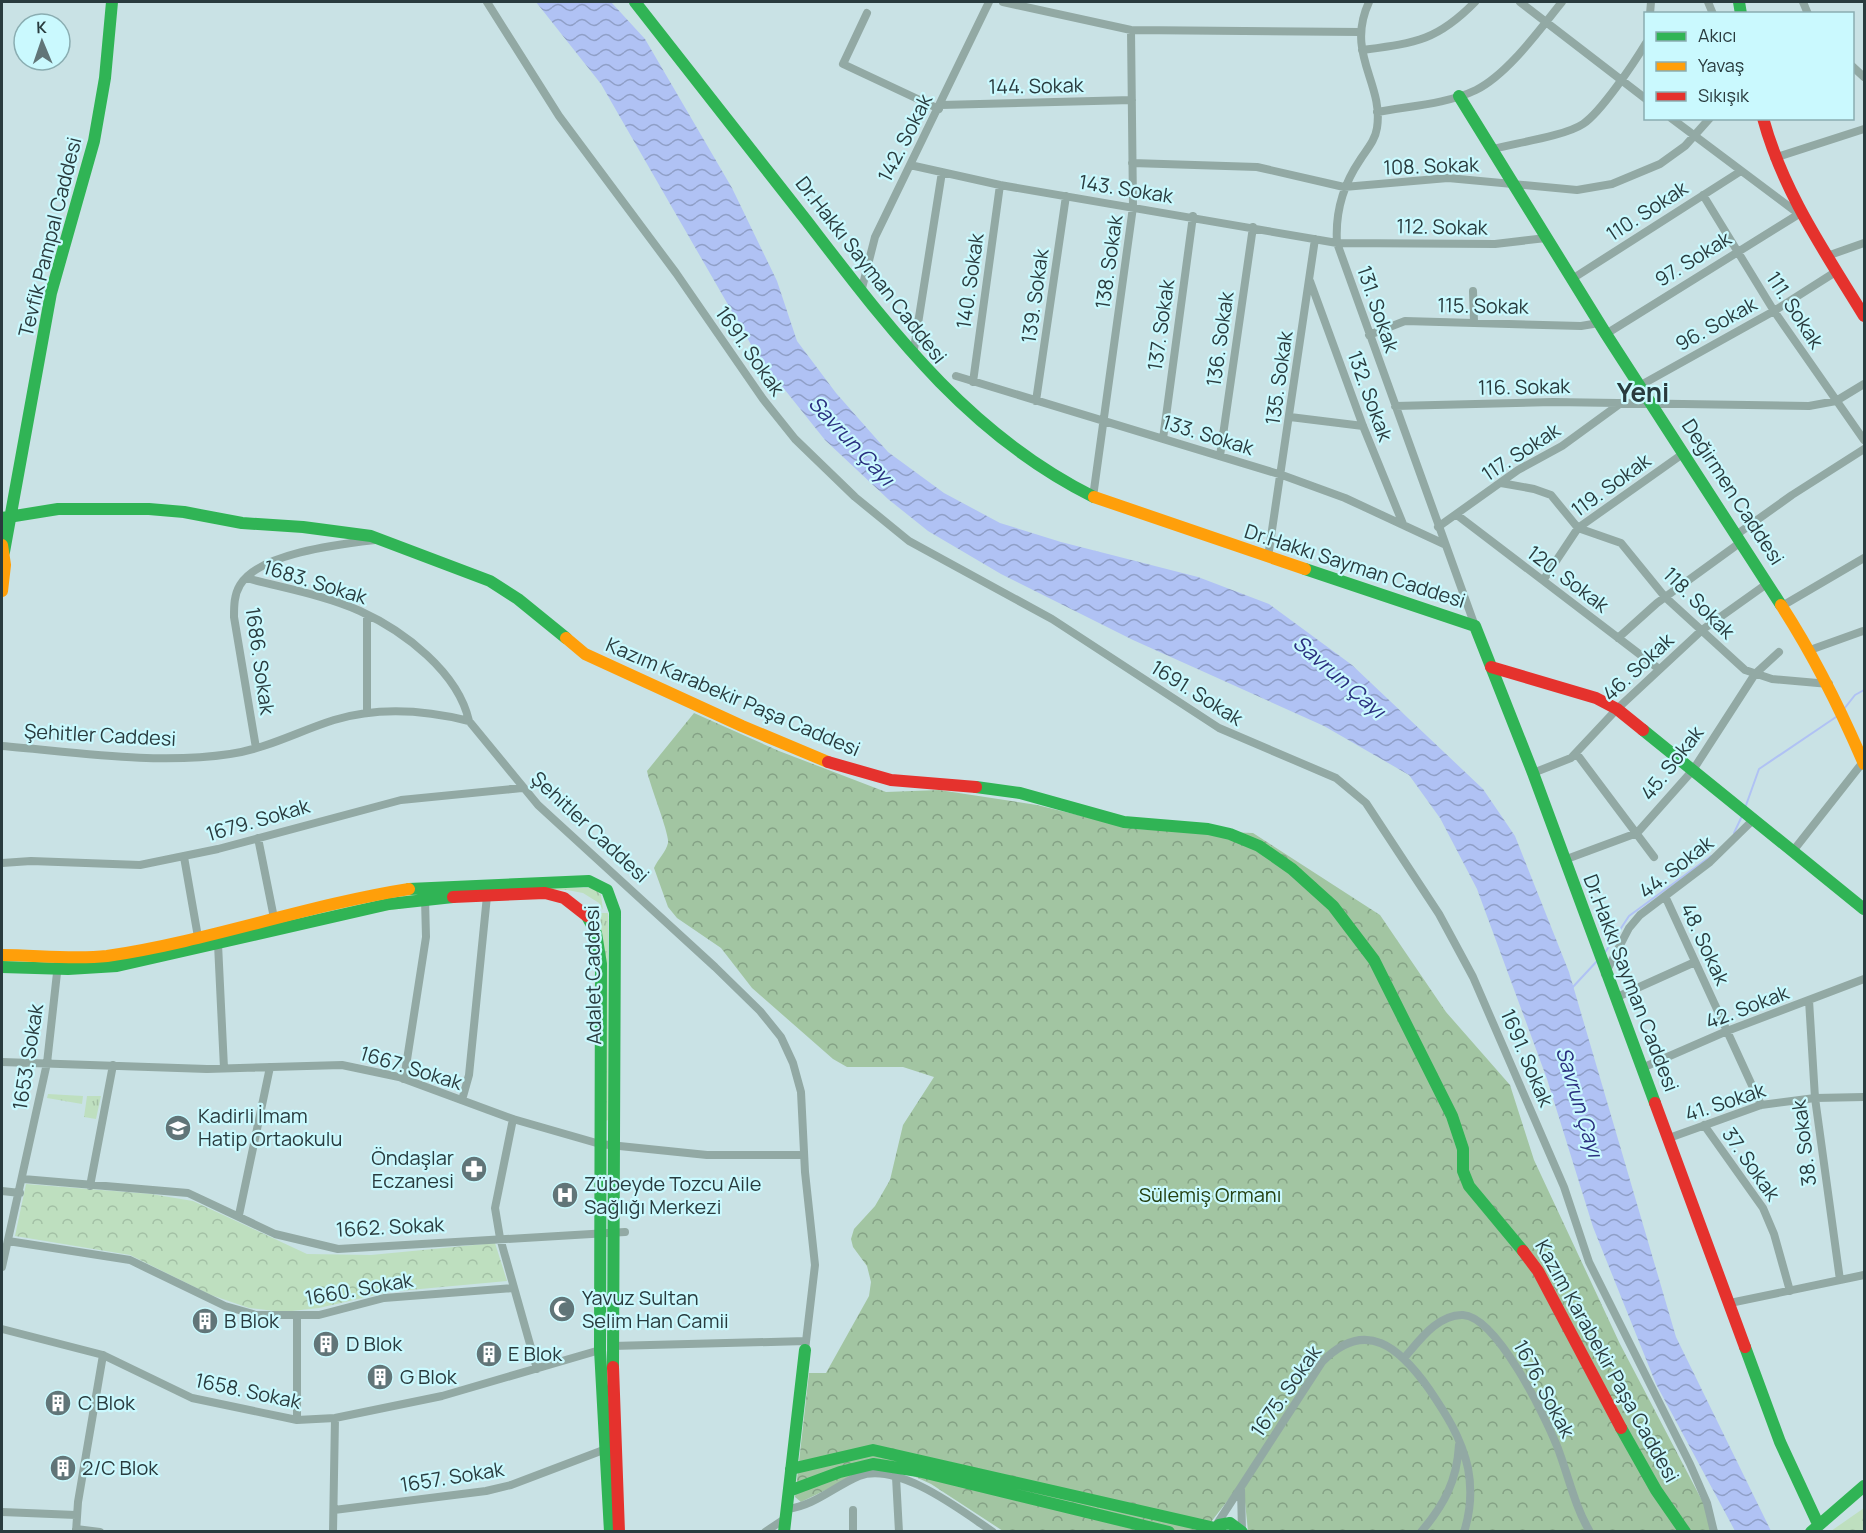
<svg xmlns="http://www.w3.org/2000/svg" width="1866" height="1533" font-family="Manrope,sans-serif">
<style>
.grass{fill:url(#grass-tufts)}
.forest{fill:url(#forest-crowns)}
.park{fill:url(#park-crowns)}
.water{fill:url(#water-waves)}
.lines{fill:none;stroke-linecap:round;stroke-linejoin:round}
.stream{stroke:#b0c2f4;stroke-width:2}
.street{stroke:#92a9a4;stroke-width:8}
.fast{stroke:#30b455;stroke-width:12}
.slow{stroke:#ff9f0a;stroke-width:12}
.jam{stroke:#e5322d;stroke-width:12}
.labels{text-anchor:middle;stroke-width:4.5;stroke-linejoin:round;paint-order:stroke}
.street-label{font-size:20px;fill:#293b3e;stroke:#caf9fe}
.poi-label{font-size:20px;fill:#293b3e;stroke:#caf9fe;text-anchor:start}
.park-label{font-size:20px;fill:#233f10;stroke:#caf9fe}
.water-label{font-size:21px;font-style:italic;fill:#2a2f7f;stroke:#caf9fe}
.district-label{font-size:26px;font-weight:bold;fill:#293b3e;stroke:#caf9fe}
</style>
<defs>
<pattern id="grass-tufts" width="24" height="20" patternUnits="userSpaceOnUse" patternTransform="scale(1.5)"><rect width="24" height="20" fill="#bedfbf"/><path d="M3 7l-1-3M5 7V3M7 7l1-3M15 17l-1-3M17 17v-4M19 17l1-3" fill="none" stroke="#a3c0a5"/></pattern>
<pattern id="forest-crowns" width="20" height="18" patternUnits="userSpaceOnUse" patternTransform="scale(1.5)"><rect width="20" height="18" fill="#a2c5a2"/><path d="M2 6a3 3 0 1 1 6 0M12 15a3 3 0 1 1 6 0" fill="none" stroke="#84a185"/></pattern>
<pattern id="park-crowns" width="20" height="18" patternUnits="userSpaceOnUse" patternTransform="scale(1.5)"><rect width="20" height="18" fill="#bedfbf"/><path d="M2 6a3 3 0 1 1 6 0M12 15a3 3 0 1 1 6 0" fill="none" stroke="#a3c0a5"/></pattern>
<pattern id="water-waves" width="16" height="10" patternUnits="userSpaceOnUse" patternTransform="scale(1.5)"><rect width="16" height="10" fill="#b0c2f4"/><path d="M0 5q4-4 8 0t8 0" fill="none" stroke="#8f9fc7"/></pattern>
</defs>
<rect width="100%" height="100%" fill="#c9e2e5"/>
<!-- grass -->
<path class="grass" d="M521,887l73,1 7,7 2,15 -4,-7 -16,-10 -16,-3h-49l-284,45 85,-23 101,-19z
M600,913h8v207l-2,1 -1,-135z
M48,1094l35,2 -1,8 -35,-6z
M87,1096h14l-5,23 -12,-2z"/>
<!-- forest -->
<path class="forest" d="M694,713l85,38 107,41 53,-2 98,15 98,24 118,4 127,82 66,97 64,73 24,75 86,184 98,187h-470l-3,-29 -13,-7 -28,36h-201l-72,-47 -22,-10 -42,-4 -66,32 -6,-5 14,-124h17l43,-77 2,-14 -4,-16 -14,-19 -2,-8 3,-10 21,-23 15,-26 13,-55 31,-48 -31,-10h-56l-14,-8 -81,-71 -31,-40 -44,-30 -9,-11 -14,-39c4,-9 12,-16 14,-25 2,-8 -18,-57 -21,-72z"/>
<!-- park -->
<path class="park" d="M26,1184l125,10 42,7 114,53 64,1 124,-12 12,38 -119,11 -69,16 -36,4 -34,-4 -38,-13 -81,-40 -115,-19z
M1864,1508v23h-33z"/>
<!-- water -->
<path class="water" d="M536,2h75l34,37 87,149 45,93 20,60 39,52 52,59 56,41 56,30 61,19 137,35 71,27 83,61 131,124 32,47 54,136 107,365 95,194h-36l-79,-147 -63,-157 -46,-148 -70,-190 -37,-71 -31,-43 -85,-49 -191,-86 -132,-66 -73,-43 -40,-32 -63,-59 -68,-85 -156,-271z"/>
<g class="lines">
<!-- stream -->
<path class="stream" d="M1844,709l11,-14 9,-5
M1745,808l14,-39 80,-54
M1734,833l8,-17
M1604,954l25,-38 82,-60
M1571,989l27,-29"/>
<!-- street -->
<path class="street" d="M487,2l72,114 117,157 87,126 32,40 60,58 54,44 143,78 167,109 117,50 30,25 73,111 34,63 91,210 25,75 101,202 17,39 7,29
M1003,2l128,28 229,2
M1369,2c-24,52 15,81 8,126 -2,13 -10,21 -17,32 -17,25 -25,52 -23,83l138,383
M1520,2l126,97
M1708,2l5,12
M1803,2l5,12
M867,13l-24,51 96,45
M1650,14l1,-12
M1362,50c53,-7 75,-9 113,-48
M1852,66l12,11
M941,105l191,-5
M1377,112c32,-6 70,-8 99,-22 32,-16 64,-61 86,-88
M1493,149c23,-6 72,-13 90,-25 18,-12 51,-61 63,-81
M1774,158l90,-29
M1132,163l125,4 87,20 104,-9 129,12 35,-6 48,-20 25,-18 25,-28
M910,165l90,20 337,58 158,1 51,-6
M1703,195l71,116 90,129
M1827,256l37,-13
M1572,279l169,-108
M1310,281l53,145 40,98
M1473,291l1,31
M861,292l14,-55 114,-235
M1606,334l193,-120 -128,-96
M1369,335l36,-14 176,5 18,-3
M913,355l29,-183
M956,376l326,99 63,23 99,46
M973,382l27,-197
M1641,385l133,-74 63,-40
M1036,401l30,-205
M1395,406l158,-4 256,4 27,-5 28,-17
M1290,417l73,9
M1163,439l30,-223
M1220,456l33,-229
M1501,483l33,6 17,6 27,33 43,15 44,54 80,73 27,9 57,5
M1093,497l40,-290 -2,-177
M1457,515l202,154
M1438,527l80,-57 44,-24 59,-43
M1736,535l56,-40 72,-46
M1268,557l47,-318
M246,578c37,10 78,17 114,33 44,20 98,61 109,110
M1544,579l34,-51 106,-75
M1782,606l82,-48
M1618,638l39,-35 84,-61
M1810,650l53,-19
M367,713v-98
M2,746c72,6 155,19 228,8 36,-5 69,-23 104,-34 43,-13 91,-10 135,1l69,84 177,162 45,44 21,26 12,26 8,29 4,80 10,93 -10,85
M256,748l-22,-131c0,-11 0,-22 6,-32 19,-32 101,-41 135,-45
M1576,753l78,104
M1533,773l38,-15 46,-49 85,-79 66,-47
M258,838l16,80
M1793,851l70,-89
M184,857l14,80
M1564,860l73,-27 56,-63 62,-96 24,-22
M2,863l29,-2 109,4 78,-16 183,-49 121,-12
M1665,896l96,209
M218,944l6,124
M1605,974l24,-46 11,-13 70,-53 43,-42
M1615,998l80,-36
M1809,1000l6,98 25,182
M2,1062l205,7 135,-4 57,12 114,42 87,25 107,11h97
M1642,1068l85,-37 137,-52
M404,1079l22,-142 -1,-38
M462,1100l7,-25 18,-179
M513,1119l-18,89 5,30 37,131
M1704,1125l59,83 11,26 16,57
M1669,1138l92,-33 54,-7 49,-1
M23,1179l165,14 87,41 63,15 287,-17
M90,1186l23,-121
M2,1191l18,2
M239,1215l31,-148
M8,1241l122,19 95,46 31,9h63l65,-17 130,-10
M2,1267l45,-204 11,-99
M1730,1303l134,-28
M2,1329l101,26 89,43 105,22 38,-2 107,-22 158,-46
M612,1346l194,-5
M1405,1357c14,-16 33,-43 58,-42 34,2 82,101 94,131 11,28 17,59 33,86
M297,1420v-104
M896,1477l3,55
M1241,1489l1,42
M787,1509c27,-3 48,-23 72,-33 39,-15 103,35 134,56
M334,1510l152,-19 25,-6 95,-36
M2,1512l74,3
M1215,1527l107,-165c44,-45 78,-14 107,27 17,25 32,48 39,79 4,21 3,42 -4,64
M76,1529l24,3
M76,1532l2,-30 25,-147
M333,1532l2,-114
M765,1532l21,-14
M853,1532v-22
M1421,1532c23,-27 36,-51 38,-87"/>
<!-- fast -->
<path class="fast" d="M635,2c57,72 114,145 171,218 84,109 161,214 288,277
M1739,2l2,12
M1459,96l147,238 175,271
M2,518l56,-9h91l35,3 58,11 61,4 68,9 119,45 28,18 48,39
M4,552l47,-259 43,-152 11,-63 7,-76
M1305,569l170,57 58,147 122,330
M1643,730l221,179
M976,787l44,6 104,29 84,7 22,5 29,12 33,23 41,37 41,54 78,156 11,33v22l6,15 54,65
M409,889l180,-8 18,9 8,22 -2,455
M587,916l9,17 5,31 -1,386 10,182
M2,967l66,2 49,-3 272,-62 64,-7
M1745,1347l35,95 38,82
M1621,1428l35,62 29,42
M791,1469l82,-19 342,78 -3,4
M789,1491l51,-19 33,-8 45,7 251,61
M784,1532l21,-182
M1213,1532l6,-7 11,-2 12,9
M1811,1532l53,-46"/>
<!-- slow -->
<path class="slow" d="M1094,497l211,72
M2,545l3,20 -3,26
M1781,605c33,51 59,103 83,159
M566,638l19,16 157,72 86,36
M2,955c34,0 71,5 105,1 102,-15 200,-51 302,-67"/>
<!-- jam -->
<path class="jam" d="M1763,118c20,74 62,134 101,198
M1491,667l105,31 21,11 26,21
M828,762l63,18 85,7
M453,897l92,-4 19,5 23,18
M1655,1103l90,244
M1523,1251l15,20 83,157
M613,1367l6,165"/>
</g>
<!-- icons -->
<defs>
<symbol id="school-disc" viewBox="-11 -11 22 22"><circle r="9.5" fill="#617578" stroke="#caf9fe"/><path d="M0-5L7-2L0 1L-7-2ZM-4 1L0 2.5L4 1V4Q0 6-4 4Z" fill="#fff"/></symbol>
<symbol id="pharmacy-disc" viewBox="-11 -11 22 22"><circle r="9.5" fill="#617578" stroke="#caf9fe"/><path d="M-2-6h4v4h4v4h-4v4h-4v-4h-4v-4h4Z" fill="#fff"/></symbol>
<symbol id="hospital-disc" viewBox="-11 -11 22 22"><circle r="9.5" fill="#617578" stroke="#caf9fe"/><path d="M-5-5h3v3.5h4V-5h3V5h-3V1.5h-4V5h-3Z" fill="#fff"/></symbol>
<symbol id="mosque-disc" viewBox="-11 -11 22 22"><circle r="9.5" fill="#617578" stroke="#caf9fe"/><path d="M3.5-4.9A6 6 0 1 0 3.5 4.9A5 5 0 1 1 3.5-4.9Z" fill="#fff"/></symbol>
<symbol id="building-disc" viewBox="-11 -11 22 22"><circle r="9.5" fill="#617578" stroke="#caf9fe"/><path d="M-4-6H4V6H1V3H-1V6H-4ZM-2.5-4.3h1.7v1.8h-1.7ZM.8-4.3h1.7v1.8H.8ZM-2.5-1h1.7V.8h-1.7ZM.8-1h1.7V.8H.8Z" fill="#fff"/></symbol>
</defs>
<g fill-rule="evenodd">
<use href="#school-disc" x="163" y="1113" width="30" height="30"/>
<use href="#pharmacy-disc" x="459" y="1154" width="30" height="30"/>
<use href="#hospital-disc" x="550" y="1180" width="30" height="30"/>
<use href="#mosque-disc" x="547" y="1294" width="30" height="30"/>
<use href="#building-disc" x="190" y="1306" width="30" height="30"/>
<use href="#building-disc" x="311" y="1329" width="30" height="30"/>
<use href="#building-disc" x="474" y="1339" width="30" height="30"/>
<use href="#building-disc" x="365" y="1362" width="30" height="30"/>
<use href="#building-disc" x="43" y="1388" width="30" height="30"/>
<use href="#building-disc" x="48" y="1453" width="30" height="30"/>
</g>
<g class="labels">
<!-- street labels -->
<g class="street-label">
<text transform="translate(1036 86) rotate(-1)" y="7">144. Sokak</text>
<text transform="translate(905 138) rotate(-63)" y="7">142. Sokak</text>
<text transform="translate(1431 166) rotate(-2)" y="7">108. Sokak</text>
<text transform="translate(1126 189) rotate(9)" y="7">143. Sokak</text>
<text transform="translate(1647 211) rotate(-33)" y="7">110. Sokak</text>
<text transform="translate(1442 227) rotate(1)" y="7">112. Sokak</text>
<text transform="translate(50 237) rotate(-76)" y="7">Tevfik Pampal Caddesi</text>
<text transform="translate(1693 259) rotate(-32)" y="7">97. Sokak</text>
<text transform="translate(1109 262) rotate(-82)" y="7">138. Sokak</text>
<text transform="translate(871 270) rotate(52)" y="7">Dr.Hakkı Sayman Caddesi</text>
<text transform="translate(970 281) rotate(-82)" y="7">140. Sokak</text>
<text transform="translate(1035 296) rotate(-82)" y="7">139. Sokak</text>
<text transform="translate(1483 306) rotate(1)" y="7">115. Sokak</text>
<text transform="translate(1378 309) rotate(71)" y="7">131. Sokak</text>
<text transform="translate(1795 310) rotate(57)" y="7">111. Sokak</text>
<text transform="translate(1716 324) rotate(-29)" y="7">96. Sokak</text>
<text transform="translate(1161 325) rotate(-82)" y="7">137. Sokak</text>
<text transform="translate(1220 339) rotate(-82)" y="7">136. Sokak</text>
<text transform="translate(750 351) rotate(55)" y="7">1691. Sokak</text>
<text transform="translate(1279 378) rotate(-82)" y="7">135. Sokak</text>
<text transform="translate(1524 387) rotate(-1)" y="7">116. Sokak</text>
<text transform="translate(1370 396) rotate(70)" y="7">132. Sokak</text>
<text transform="translate(1208 435) rotate(17)" y="7">133. Sokak</text>
<text transform="translate(1521 452) rotate(-33)" y="7">117. Sokak</text>
<text transform="translate(1611 485) rotate(-36)" y="7">119. Sokak</text>
<text transform="translate(1733 492) rotate(57)" y="7">Değirmen Caddesi</text>
<text transform="translate(1355 566) rotate(18)" y="7">Dr.Hakkı Sayman Caddesi</text>
<text transform="translate(1568 579) rotate(37)" y="7">120. Sokak</text>
<text transform="translate(315 582) rotate(17)" y="7">1683. Sokak</text>
<text transform="translate(1699 603) rotate(45)" y="7">118. Sokak</text>
<text transform="translate(260 661) rotate(82)" y="7">1686. Sokak</text>
<text transform="translate(1638 667) rotate(-43)" y="7">46. Sokak</text>
<text transform="translate(1197 693) rotate(32)" y="7">1691. Sokak</text>
<text transform="translate(733 697) rotate(23)" y="7">Kazım Karabekir Paşa Caddesi</text>
<text transform="translate(100 735) rotate(3)" y="7">Şehitler Caddesi</text>
<text transform="translate(1672 763) rotate(-52)" y="7">45. Sokak</text>
<text transform="translate(258 820) rotate(-16)" y="7">1679. Sokak</text>
<text transform="translate(590 827) rotate(43)" y="7">Şehitler Caddesi</text>
<text transform="translate(1676 867) rotate(-38)" y="7">44. Sokak</text>
<text transform="translate(1705 944) rotate(65)" y="7">48. Sokak</text>
<text transform="translate(593 975) rotate(-91)" y="7">Adalet Caddesi</text>
<text transform="translate(1631 983) rotate(69)" y="7">Dr.Hakkı Sayman Caddesi</text>
<text transform="translate(1747 1007) rotate(-21)" y="7">42. Sokak</text>
<text transform="translate(28 1057) rotate(-81)" y="7">1653. Sokak</text>
<text transform="translate(1527 1058) rotate(67)" y="7">1691. Sokak</text>
<text transform="translate(411 1068) rotate(17)" y="7">1667. Sokak</text>
<text transform="translate(1725 1102) rotate(-18)" y="7">41. Sokak</text>
<text transform="translate(1804 1143) rotate(-97)" y="7">38. Sokak</text>
<text transform="translate(1751 1164) rotate(55)" y="7">37. Sokak</text>
<text transform="translate(390 1227) rotate(-3)" y="7">1662. Sokak</text>
<text transform="translate(359 1289) rotate(-10)" y="7">1660. Sokak</text>
<text transform="translate(1607 1361) rotate(61)" y="7">Kazım Karabekir Paşa Caddesi</text>
<text transform="translate(1544 1389) rotate(62)" y="7">1676. Sokak</text>
<text transform="translate(248 1391) rotate(12)" y="7">1658. Sokak</text>
<text transform="translate(1286 1391) rotate(-55)" y="7">1675. Sokak</text>
<text transform="translate(452 1477) rotate(-9)" y="7">1657. Sokak</text>
</g>
<!-- poi labels -->
<g class="poi-label">
<text x="198" y="1123">Kadirli İmam<tspan x="198" dy="23">Hatip Ortaokulu</tspan></text>
<text x="454" y="1165" text-anchor="end">Öndaşlar<tspan x="454" dy="23">Eczanesi</tspan></text>
<text x="584" y="1191">Zübeyde Tozcu Aile<tspan x="584" dy="23">Sağlığı Merkezi</tspan></text>
<text x="582" y="1305">Yavuz Sultan<tspan x="582" dy="23">Selim Han Camii</tspan></text>
<text x="224" y="1328">B Blok</text>
<text x="346" y="1351">D Blok</text>
<text x="508" y="1361">E Blok</text>
<text x="400" y="1384">G Blok</text>
<text x="78" y="1410">C Blok</text>
<text x="82" y="1475">2/C Blok</text>
</g>
<!-- park labels -->
<g class="park-label">
<text x="1210" y="1202">Sülemiş Ormanı</text>
</g>
<!-- water labels -->
<g class="water-label">
<text transform="translate(851 441) rotate(47)" y="7">Savrun Çayı</text>
<text transform="translate(1339 677) rotate(41)" y="7">Savrun Çayı</text>
<text transform="translate(1579 1102) rotate(73)" y="7">Savrun Çayı</text>
</g>
<!-- district labels -->
<g class="district-label">
<text x="1643" y="402">Yeni</text>
</g>
</g>
<!-- border -->
<rect width="1866" height="1533" fill="none" stroke="#293b3e" stroke-width="6"/>
<!-- legend -->
<rect x="1644" y="12" width="210" height="108" fill="#caf9fe" stroke="#8aadb1" stroke-width="1.5"/>
<rect x="1656" y="32" width="30" height="9" fill="#30b455" stroke="#8aadb1" stroke-width="1.5"/>
<text x="1698" y="42" font-size="18" fill="#293b3e">Akıcı</text>
<rect x="1656" y="62" width="30" height="9" fill="#ff9f0a" stroke="#8aadb1" stroke-width="1.5"/>
<text x="1698" y="72" font-size="18" fill="#293b3e">Yavaş</text>
<rect x="1656" y="92" width="30" height="9" fill="#e5322d" stroke="#8aadb1" stroke-width="1.5"/>
<text x="1698" y="102" font-size="18" fill="#293b3e">Sıkışık</text>
<!-- north arrow -->
<g transform="translate(42 42) rotate(358)"><circle r="28" fill="#caf9fe" stroke="#8aadb1" stroke-width="1.5"/>
<path d="M0-4.5L10 22L0 15L-10 22Z" fill="#617578"/>
<text y="-9" font-size="16" font-weight="bold" text-anchor="middle" fill="#293b3e">K</text>
</g>
</svg>
